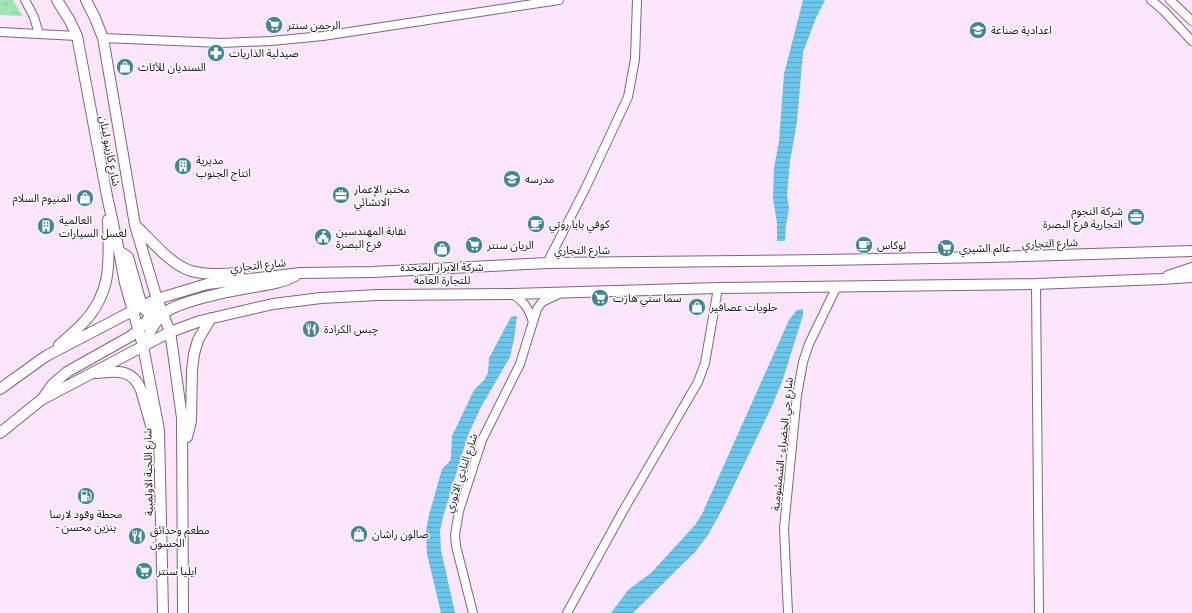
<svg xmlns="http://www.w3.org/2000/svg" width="1192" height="613" font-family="Ubuntu,'Noto Sans Arabic',sans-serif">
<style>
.park{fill:url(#park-crowns)}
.water{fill:url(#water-rules)}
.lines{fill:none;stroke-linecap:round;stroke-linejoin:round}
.minor-casing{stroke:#7f657e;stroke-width:10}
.major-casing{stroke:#7f657e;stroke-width:12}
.minor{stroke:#fff;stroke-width:8}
.major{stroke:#fff;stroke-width:10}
.labels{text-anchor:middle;stroke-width:3;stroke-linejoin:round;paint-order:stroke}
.poi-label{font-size:11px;fill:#1e141d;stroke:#fff;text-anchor:start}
.street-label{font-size:11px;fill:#1e141d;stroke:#fff}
</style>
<defs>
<pattern id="park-crowns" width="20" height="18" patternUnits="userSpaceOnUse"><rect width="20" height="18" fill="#a0e7b5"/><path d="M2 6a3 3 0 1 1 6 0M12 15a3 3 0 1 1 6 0" fill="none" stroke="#89c59b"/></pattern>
<pattern id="water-rules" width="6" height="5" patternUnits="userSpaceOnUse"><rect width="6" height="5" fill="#6ac6ea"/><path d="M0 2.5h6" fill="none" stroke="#5ba9c8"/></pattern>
</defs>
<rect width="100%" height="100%" fill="#fde5fb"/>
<!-- park -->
<path class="park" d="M0,0h13l10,16 -23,-1z"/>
<!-- water -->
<path class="water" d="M803,0h22l-9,18 -13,34 -6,70 -7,39 -3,34 2,13 -3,17 -1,16h-8v-18l-4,-24 1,-31 5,-27 5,-67z
M803,309v6l-20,64 -11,27 -49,102 -15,27 -13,17 -62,61h-22l17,-23 23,-17 44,-48 7,-11 87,-194 8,-10z
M517,316l-3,23 -4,18 -29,50 -13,28 -25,82 -3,14 1,19 14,63h-14l-14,-59 -1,-23 3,-16 13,-46 8,-8 1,-5 1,-20 22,-46 10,-10 4,-7 1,-15 22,-41z"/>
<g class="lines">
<defs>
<path id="minor" d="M25,0l9,17 5,17
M1151,0l13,11 28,30
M1170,0l22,21
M0,32l77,4
M103,38l118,5 50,-2 52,-5 236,-36
M547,263l38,-74 43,-92 7,-38 2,-59
M1036,284l3,329
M512,294c12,7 17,15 21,28
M473,613l-17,-67 -1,-11 4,-24 23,-71 38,-76 17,-55 5,-7 17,-8
M567,613l56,-102 75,-129 7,-19 13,-75
M788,613l-4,-85 13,-133 6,-33 6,-18 28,-58"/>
<path id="major" d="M57,0l13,21 7,15 30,160 12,55 6,32 18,63 16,84 4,183
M86,0l9,18 8,20 32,187 22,74 13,33 3,20 9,66 1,195
M136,226c15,14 35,39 55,45 15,4 32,3 48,2
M119,251l9,6 11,39 3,10 4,5
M1168,276l24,-8
M59,345c9,-8 18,-15 25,-23 29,-31 25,-63 24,-102
M143,346c6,-11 10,-23 20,-32 13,-12 66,-23 85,-26 16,-3 32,-4 47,-12
M96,373c20,-2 36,-5 45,17l15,53
M0,389l46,-33 96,-50 15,-7 50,-15 93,-11 73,-1 174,-9 277,-3 165,-3 203,-6
M43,398l9,-13 15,-13 64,-36c14,-10 21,-21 26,-37
M0,433l41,-33 129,-68 30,-11 73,-17 48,-6 57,-3 134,-1 206,-6 318,-4 125,-5 31,-2
M187,437l4,-16 1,-51 2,-16 4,-14 13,-22"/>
</defs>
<!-- minor casing -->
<use href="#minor" class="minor-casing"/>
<!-- major casing -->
<use href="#major" class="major-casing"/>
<!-- minor -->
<use href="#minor" class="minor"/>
<!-- major -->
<use href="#major" class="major"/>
</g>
<!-- icons -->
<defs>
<symbol id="supermarket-disc" viewBox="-11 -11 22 22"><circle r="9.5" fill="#418693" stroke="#fff"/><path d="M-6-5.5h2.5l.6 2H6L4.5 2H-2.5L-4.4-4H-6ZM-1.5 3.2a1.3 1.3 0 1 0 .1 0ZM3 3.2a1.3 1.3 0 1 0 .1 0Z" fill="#fff"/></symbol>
<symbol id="school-disc" viewBox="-11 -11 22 22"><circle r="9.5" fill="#418693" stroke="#fff"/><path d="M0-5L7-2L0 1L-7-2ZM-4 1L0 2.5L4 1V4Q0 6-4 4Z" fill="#fff"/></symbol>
<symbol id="pharmacy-disc" viewBox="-11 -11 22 22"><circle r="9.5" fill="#418693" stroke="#fff"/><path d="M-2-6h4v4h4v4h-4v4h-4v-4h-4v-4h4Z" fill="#fff"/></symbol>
<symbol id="shop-disc" viewBox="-11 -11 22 22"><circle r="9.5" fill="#418693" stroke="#fff"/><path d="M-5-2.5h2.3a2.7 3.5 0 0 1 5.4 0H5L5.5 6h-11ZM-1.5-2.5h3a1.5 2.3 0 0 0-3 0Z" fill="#fff"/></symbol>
<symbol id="building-disc" viewBox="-11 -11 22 22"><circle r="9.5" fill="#418693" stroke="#fff"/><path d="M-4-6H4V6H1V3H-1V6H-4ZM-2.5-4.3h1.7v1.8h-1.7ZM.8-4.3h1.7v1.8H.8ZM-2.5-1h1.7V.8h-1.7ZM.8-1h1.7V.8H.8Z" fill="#fff"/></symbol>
<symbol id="office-disc" viewBox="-11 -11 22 22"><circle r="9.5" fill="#418693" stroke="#fff"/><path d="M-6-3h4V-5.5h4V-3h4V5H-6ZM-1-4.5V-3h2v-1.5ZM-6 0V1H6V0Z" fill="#fff"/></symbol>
<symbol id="cafe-disc" viewBox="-11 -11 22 22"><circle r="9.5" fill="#418693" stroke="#fff"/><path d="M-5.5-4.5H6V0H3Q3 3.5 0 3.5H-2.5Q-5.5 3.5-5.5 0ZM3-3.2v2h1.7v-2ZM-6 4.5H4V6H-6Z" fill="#fff"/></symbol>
<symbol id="civic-disc" viewBox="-11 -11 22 22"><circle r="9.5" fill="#418693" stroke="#fff"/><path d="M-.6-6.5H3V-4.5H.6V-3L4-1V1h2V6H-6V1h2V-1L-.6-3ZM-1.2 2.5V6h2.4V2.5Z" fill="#fff"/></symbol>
<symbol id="restaurant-disc" viewBox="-11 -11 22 22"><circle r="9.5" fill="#418693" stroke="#fff"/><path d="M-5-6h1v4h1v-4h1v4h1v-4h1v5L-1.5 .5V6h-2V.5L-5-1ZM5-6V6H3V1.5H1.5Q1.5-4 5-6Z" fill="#fff"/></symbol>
<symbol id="fuel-disc" viewBox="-11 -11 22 22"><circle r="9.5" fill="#418693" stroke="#fff"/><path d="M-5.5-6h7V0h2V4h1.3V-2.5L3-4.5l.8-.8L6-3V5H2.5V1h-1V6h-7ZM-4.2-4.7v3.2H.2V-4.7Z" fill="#fff"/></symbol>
</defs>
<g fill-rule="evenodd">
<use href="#supermarket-disc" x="264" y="15" width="20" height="20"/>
<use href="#school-disc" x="968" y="20" width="20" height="20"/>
<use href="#pharmacy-disc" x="206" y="43" width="20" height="20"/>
<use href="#shop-disc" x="115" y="57" width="20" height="20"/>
<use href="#building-disc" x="173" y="156" width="20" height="20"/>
<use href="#school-disc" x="502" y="169" width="20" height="20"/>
<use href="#office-disc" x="331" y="185" width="20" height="20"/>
<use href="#shop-disc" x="75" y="188" width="20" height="20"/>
<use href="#office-disc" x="1126" y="207" width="20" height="20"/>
<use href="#cafe-disc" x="526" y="214" width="20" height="20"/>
<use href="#building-disc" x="36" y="216" width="20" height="20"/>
<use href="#civic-disc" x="313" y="227" width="20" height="20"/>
<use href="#supermarket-disc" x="464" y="235" width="20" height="20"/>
<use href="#cafe-disc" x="854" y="235" width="20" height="20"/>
<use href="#supermarket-disc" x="936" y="238" width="20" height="20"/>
<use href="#shop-disc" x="432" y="239" width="20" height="20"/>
<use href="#supermarket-disc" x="590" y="288" width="20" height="20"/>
<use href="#shop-disc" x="687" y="297" width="20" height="20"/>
<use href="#restaurant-disc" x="301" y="319" width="20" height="20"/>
<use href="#fuel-disc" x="76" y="486" width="20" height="20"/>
<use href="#shop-disc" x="349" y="524" width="20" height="20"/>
<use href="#restaurant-disc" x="127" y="526" width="20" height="20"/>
<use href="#supermarket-disc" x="134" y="561" width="20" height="20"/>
</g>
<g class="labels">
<!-- poi labels -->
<g class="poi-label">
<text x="287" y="29">الرحمن سنتر</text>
<text x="991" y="34">اعدادية صناعة</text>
<text x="229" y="57">صيدلية الذاريات</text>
<text x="138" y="71">السنديان للأثاث</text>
<text x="196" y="164">مديرية<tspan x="196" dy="13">انتاج الجنوب</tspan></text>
<text x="525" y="183">مدرسه</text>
<text x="354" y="193">مختبر الإعمار<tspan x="354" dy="13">الانشائي</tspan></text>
<text x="72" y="202" text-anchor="end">المنيوم السلام</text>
<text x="1123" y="215" text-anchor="end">شركة النجوم<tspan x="1123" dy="13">التجارية فرع البصرة</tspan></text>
<text x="59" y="224">العالمية<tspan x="59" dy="13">لغسل السيارات</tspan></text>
<text x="549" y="228">كوفي بابا روتي</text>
<text x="336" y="235">نقابة المهندسين<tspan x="336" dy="13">فرع البصرة</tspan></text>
<text x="487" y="249">الريان سنتر</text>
<text x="877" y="249">لوكاس</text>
<text x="959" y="252">عالم الشيري</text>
<text x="442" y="271" text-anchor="middle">شركة الابرار المتحدة<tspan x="442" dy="13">للتجارة العامة</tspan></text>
<text x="613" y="302">سما ستي هارت</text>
<text x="710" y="311">حلويات عصافير</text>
<text x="324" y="333">چبس الكرادة</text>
<text x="86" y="518" text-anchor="middle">محطة وقود لارسا<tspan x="86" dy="13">- بنزين محسن</tspan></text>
<text x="150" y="534">مطعم وحدائق<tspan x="150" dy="13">الحسون</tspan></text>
<text x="372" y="538">صالون راشان</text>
<text x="157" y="575">ايليا سنتر</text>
</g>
<!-- street labels -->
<g class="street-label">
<text transform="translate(110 151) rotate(79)" y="4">شارع كازينو لبنان</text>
<text transform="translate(1050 243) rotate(-2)" y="4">شارع التجاري</text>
<text x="582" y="254">شارع التجاري</text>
<text transform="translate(258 265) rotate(-6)" y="4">شارع التجاري</text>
<text transform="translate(782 444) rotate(-84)" y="4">شارع حي الخضراء - الشمشومية</text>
<text transform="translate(148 472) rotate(-91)" y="4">شارع اللجنة الاولمبية</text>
<text transform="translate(461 473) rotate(-72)" y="4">شارع النادي الاثوري</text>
</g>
</g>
</svg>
